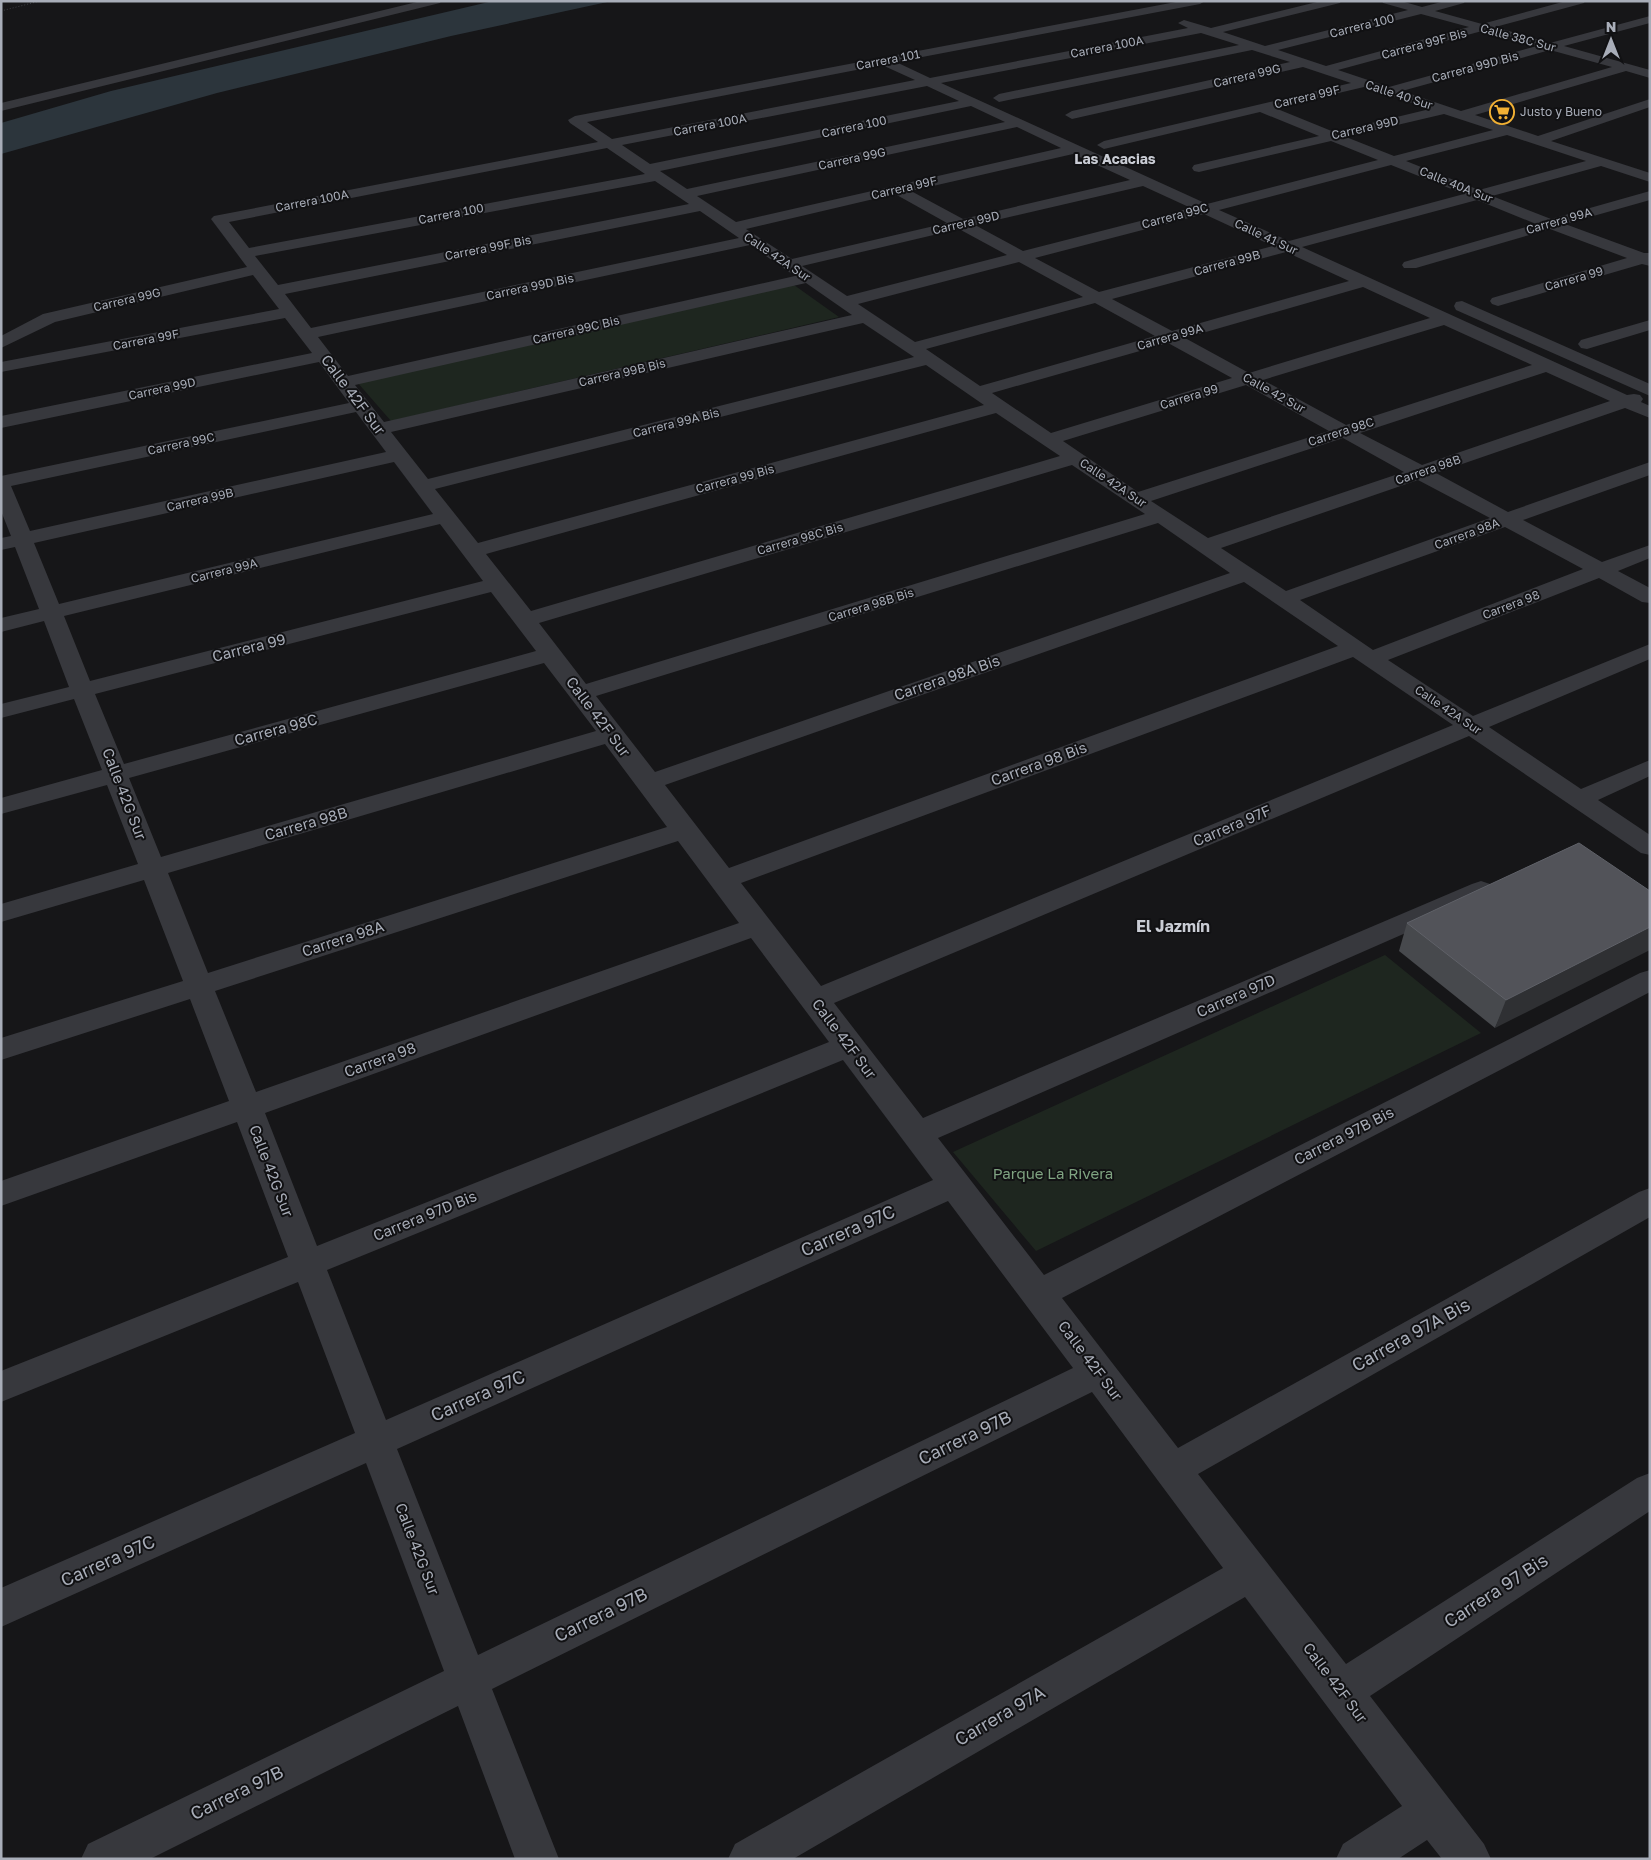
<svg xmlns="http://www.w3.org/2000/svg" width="1651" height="1860" font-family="'Golos Text',sans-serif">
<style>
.green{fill:#1e261f}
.water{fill:#2c353c}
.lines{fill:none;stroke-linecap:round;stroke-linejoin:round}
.path{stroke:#3d3f44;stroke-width:1;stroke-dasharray:1 2;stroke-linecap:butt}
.street{fill:#37383d;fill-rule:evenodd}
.wall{fill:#47494d}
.shaded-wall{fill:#2f3033}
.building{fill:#525359;stroke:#5f6168}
.labels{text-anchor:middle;stroke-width:4;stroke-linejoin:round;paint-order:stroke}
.far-street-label{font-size:12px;fill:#a8adb8;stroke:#111113}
.far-poi-label{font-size:12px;fill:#a8adb8;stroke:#111113;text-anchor:start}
.far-neighbourhood-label{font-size:14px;font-weight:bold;fill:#c9ccd4;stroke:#111113}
.street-label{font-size:15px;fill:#a8adb8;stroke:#111113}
.park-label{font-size:15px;fill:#7fa381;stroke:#111113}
.neighbourhood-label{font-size:16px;font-weight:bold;fill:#c9ccd4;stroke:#111113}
.near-street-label{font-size:18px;fill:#a8adb8;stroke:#111113}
</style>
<rect width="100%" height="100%" fill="#161618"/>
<!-- green -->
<path class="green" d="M794,285l45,32 -448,104 -34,-39z
M1385,955l96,78 -445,218 -83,-99z"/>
<!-- water -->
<path class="water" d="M493,1h119l-161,35 -234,57 -216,61v-31l110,-32z"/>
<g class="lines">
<!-- path -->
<path class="path" d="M1,11l39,-10"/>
<!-- street -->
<path class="street" d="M421,1h20l-1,2 -439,108v-8z
M1181,1h24l-5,3 -304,58 34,16 258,-50 -10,-5 6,-3 27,8 110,-27h20l-1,2 -117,29 42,14 143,-36 -25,-7 -1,-2h19l21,6 23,-6h20l-1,2 -29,8 47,13 84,-23h19l-1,2 -89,24 55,16 100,-27v7l-86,23 86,24v8l-24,-7 -151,44 63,21 112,-37v8l-99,34 99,32v9l-49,-16 -109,30 59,23 99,-28v9l-85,24 79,29h6v13l-8,-2 -144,42 -6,-2 -2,-3 2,-3 135,-40 -77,-29 -134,39h-12l-2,-3 2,-3 132,-38 -59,-24 -175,47 325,148 7,-1 6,1 3,4 -2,3 9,4v12l-25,-10 -189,65 72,39 142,-50v13l-127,45 79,42 48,-17v13l-32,13 32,17v15l-8,-1 -43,-24 -211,82 85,56 177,-72v15l-161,68 92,62 69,-29v16l-52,24 52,35v20l-9,-2 -172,-117 -635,267 89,115 549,-234 9,-3 9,3 4,6 -4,6 -552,242 106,137 596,-302 10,-3v22l-588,306 116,150 461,-256 11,-4v29l-452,257 148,190 291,-186 13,-5v38l-280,185 114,148 7,15h-49l-15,-19 -29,19h-62l7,-15 59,-38 -157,-209 -452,262h-65l7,-15 488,-276 -131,-176 -600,297 67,170h-44l-57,-153 -308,153h-69l7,-15 356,-173 -78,-208 -365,164v-39l354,-155 -57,-151 -297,120v-31l287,-114 -51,-135 -236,84v-25l228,-80 -39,-102 -189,61v-22l182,-57 -39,-101 -143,42v-18l137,-40 -31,-79 -106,29v-16l101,-28 -28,-71 -73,19v-14l68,-17 -25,-66 -43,11v-14l38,-9 -24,-62 -14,3v-12l10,-2 -10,-25v-35l348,-73 -30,-41 -318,66v-12l311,-63 -27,-35 -284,54v-10l278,-53 -26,-34 -198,47 -54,26v-12l42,-22 204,-47 -36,-48 3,-3 384,-74 -28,-19 -2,-3 7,-4zM1421,14l48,13 -143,39 -48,-16zM1482,31l55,15 -148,41 -51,-17zM1201,33l38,12 -240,49 -6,4 6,4 253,-52 38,12 -218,49 -7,4 7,4 231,-52 48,16 -247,58 -7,4 7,4 156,-37 59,24 -125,29 -2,3 2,3 5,1 132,-31 47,19 -171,44 -266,-121zM1550,50l62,17 -151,44 -59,-20zM882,65l33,15 -303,59 -25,-17zM927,86l32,15 -309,63 -28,-19zM1364,87l66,22 -96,23 -59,-24zM971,106l34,16 -318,67 -27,-18zM1444,114l49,16 -99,26 -48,-19zM1017,127l44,21 -325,74 -39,-26zM1507,135l79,26 -107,29 -73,-29zM607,148l38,26 -396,74 -20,-26zM1073,154l57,26 -167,39 -52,-28zM1391,165l73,29 -175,47 -70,-31zM655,181l34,23 -411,81 -23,-29zM1143,186l48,22 -168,43 -48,-26zM895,194l52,29 -155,36 -46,-30zM700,211l39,27 -428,90 -26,-34zM1204,214l69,32 -174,46 -64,-34zM959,229l48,26 -160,41 -45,-30zM750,245l45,31 -447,100 -30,-39zM1286,252l63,29 -177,50 -60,-32zM1019,262l64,35 -168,45 -57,-38zM806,283l46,32 -468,107 -29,-37zM1363,287l67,31 -181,55 -64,-35zM1095,303l60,33 -175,50 -54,-37zM863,323l51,34 -486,122 -37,-47zM1444,325l88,40 -186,60 -83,-45zM1168,343l64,35 -181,55 -59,-40zM926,365l58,40 -506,138 -43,-54zM1546,372l64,29 -188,64 -62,-32zM1246,385l83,46 -191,61 -75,-51zM356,412l30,40 -356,79 -19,-45zM996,413l64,43 -529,155 -45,-57zM1343,438l61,34 -196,66 -57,-37zM394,462l39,52 -374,90 -25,-61zM1072,465l73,49 -559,170 -47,-61zM1418,480l72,38 -204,73 -65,-43zM1158,523l72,50 -575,199 -59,-76zM440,524l43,57 -393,100 -26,-65zM1505,527l78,42 -210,81 -73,-50zM1244,582l94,64 -609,222 -64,-83zM491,592l45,59 -412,113 -29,-70zM1353,657l100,68 -632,261 -80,-103zM544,663l52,68 -435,126 -32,-79zM605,744l62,83 -459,146 -40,-100zM678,841l61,82 -483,169 -41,-101zM751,938l78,104 -512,204 -52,-133zM843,1060l90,120 -547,240 -59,-150zM948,1201l125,167 -595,287 -81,-206z
M1462,301l188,83v12l-194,-86 -2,-4 2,-4z
M1650,320v10l-63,19 -6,-1 -3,-4 3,-4z"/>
</g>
<!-- wall -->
<path class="wall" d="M1579,843l-84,185 -96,-77 8,-28z"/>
<!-- shaded-wall -->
<path class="shaded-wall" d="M1650,927v23l-155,78 11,-28z"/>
<!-- building -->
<path class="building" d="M1579,843l71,48v36l-144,73 -99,-77z"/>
<!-- icons -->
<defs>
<symbol id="supermarket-ring" viewBox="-11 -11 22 22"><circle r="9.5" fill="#111113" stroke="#f2b134" stroke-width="1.5"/><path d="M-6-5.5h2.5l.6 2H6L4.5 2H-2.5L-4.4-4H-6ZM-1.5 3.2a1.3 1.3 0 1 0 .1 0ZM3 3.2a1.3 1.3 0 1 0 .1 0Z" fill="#f2b134"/></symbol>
</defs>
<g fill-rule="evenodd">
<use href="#supermarket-ring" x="1488" y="98" width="28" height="28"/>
</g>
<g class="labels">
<!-- far-street labels -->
<g class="far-street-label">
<text transform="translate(1362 26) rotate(-14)" y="4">Carrera 100</text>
<text transform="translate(1518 38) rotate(15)" y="4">Calle 38C Sur</text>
<text transform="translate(1424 44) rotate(-15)" y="4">Carrera 99F Bis</text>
<text transform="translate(1107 47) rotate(-11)" y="4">Carrera 100A</text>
<text transform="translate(888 60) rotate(-11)" y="4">Carrera 101</text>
<text transform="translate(1475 67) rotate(-15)" y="4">Carrera 99D Bis</text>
<text transform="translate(1247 76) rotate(-13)" y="4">Carrera 99G</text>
<text transform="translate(1399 95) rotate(18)" y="4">Calle 40 Sur</text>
<text transform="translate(1307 97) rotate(-13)" y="4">Carrera 99F</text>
<text transform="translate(710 125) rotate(-11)" y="4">Carrera 100A</text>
<text transform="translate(854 127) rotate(-12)" y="4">Carrera 100</text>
<text transform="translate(1365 128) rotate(-13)" y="4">Carrera 99D</text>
<text transform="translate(852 159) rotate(-12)" y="4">Carrera 99G</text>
<text transform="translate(1456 185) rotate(22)" y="4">Calle 40A Sur</text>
<text transform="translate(904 188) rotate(-13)" y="4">Carrera 99F</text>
<text transform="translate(312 201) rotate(-11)" y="4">Carrera 100A</text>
<text transform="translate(451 214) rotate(-11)" y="4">Carrera 100</text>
<text transform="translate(1175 216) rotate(-15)" y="4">Carrera 99C</text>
<text transform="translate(1559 221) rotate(-16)" y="4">Carrera 99A</text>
<text transform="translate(966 223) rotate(-13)" y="4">Carrera 99D</text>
<text transform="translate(1266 237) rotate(25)" y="4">Calle 41 Sur</text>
<text transform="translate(488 248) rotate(-11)" y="4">Carrera 99F Bis</text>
<text transform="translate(777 257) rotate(34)" y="4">Calle 42A Sur</text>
<text transform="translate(1227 263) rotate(-15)" y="4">Carrera 99B</text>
<text transform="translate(1574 279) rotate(-16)" y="4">Carrera 99</text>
<text transform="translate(530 287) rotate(-12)" y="4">Carrera 99D Bis</text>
<text transform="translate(127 300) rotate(-13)" y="4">Carrera 99G</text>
<text transform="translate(576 330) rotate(-13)" y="4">Carrera 99C Bis</text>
<text transform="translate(1170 337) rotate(-16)" y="4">Carrera 99A</text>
<text transform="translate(146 340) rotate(-11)" y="4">Carrera 99F</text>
<text transform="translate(622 373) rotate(-13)" y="4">Carrera 99B Bis</text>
<text transform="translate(162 389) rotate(-12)" y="4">Carrera 99D</text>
<text transform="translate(1274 393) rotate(29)" y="4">Calle 42 Sur</text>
<text transform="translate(1189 397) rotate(-17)" y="4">Carrera 99</text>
<text transform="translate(676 423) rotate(-14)" y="4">Carrera 99A Bis</text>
<text transform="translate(1341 432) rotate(-18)" y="4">Carrera 98C</text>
<text transform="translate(181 444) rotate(-12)" y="4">Carrera 99C</text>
<text transform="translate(1428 470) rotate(-19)" y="4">Carrera 98B</text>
<text transform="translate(735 479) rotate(-15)" y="4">Carrera 99 Bis</text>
<text transform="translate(1113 483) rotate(34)" y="4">Calle 42A Sur</text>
<text transform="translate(200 500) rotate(-13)" y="4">Carrera 99B</text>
<text transform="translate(1467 534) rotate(-20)" y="4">Carrera 98A</text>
<text transform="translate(800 539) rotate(-16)" y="4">Carrera 98C Bis</text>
<text transform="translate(224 571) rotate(-14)" y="4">Carrera 99A</text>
<text transform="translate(871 605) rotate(-17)" y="4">Carrera 98B Bis</text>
<text transform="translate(1511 605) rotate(-21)" y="4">Carrera 98</text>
<text transform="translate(1448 710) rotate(34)" y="4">Calle 42A Sur</text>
</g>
<!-- far-poi labels -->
<g class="far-poi-label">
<text x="1520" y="116">Justo y Bueno</text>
</g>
<!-- far-neighbourhood labels -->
<g class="far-neighbourhood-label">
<text x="1115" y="164">Las Acacias</text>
</g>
<!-- street labels -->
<g class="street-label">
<text transform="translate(353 395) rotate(53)" y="5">Calle 42F Sur</text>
<text transform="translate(249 648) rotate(-14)" y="5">Carrera 99</text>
<text transform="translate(947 678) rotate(-19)" y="5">Carrera 98A Bis</text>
<text transform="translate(598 717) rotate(53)" y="5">Calle 42F Sur</text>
<text transform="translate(276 730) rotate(-15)" y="5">Carrera 98C</text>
<text transform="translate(1039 764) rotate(-20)" y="5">Carrera 98 Bis</text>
<text transform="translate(124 794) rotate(69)" y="5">Calle 42G Sur</text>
<text transform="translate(306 824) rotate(-16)" y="5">Carrera 98B</text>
<text transform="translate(1232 826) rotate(-23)" y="5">Carrera 97F</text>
<text transform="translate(343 939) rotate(-18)" y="5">Carrera 98A</text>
<text transform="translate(1236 996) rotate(-24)" y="5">Carrera 97D</text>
<text transform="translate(844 1039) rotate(53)" y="5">Calle 42F Sur</text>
<text transform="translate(380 1060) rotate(-20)" y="5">Carrera 98</text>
<text transform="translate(1344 1136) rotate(-27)" y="5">Carrera 97B Bis</text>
<text transform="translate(271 1171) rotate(69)" y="5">Calle 42G Sur</text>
<text transform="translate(425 1216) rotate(-22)" y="5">Carrera 97D Bis</text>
<text transform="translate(1090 1361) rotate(53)" y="5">Calle 42F Sur</text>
<text transform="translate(417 1549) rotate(69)" y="5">Calle 42G Sur</text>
<text transform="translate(1335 1683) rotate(53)" y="5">Calle 42F Sur</text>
</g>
<!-- park labels -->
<g class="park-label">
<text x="1053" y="1179">Parque La Rivera</text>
</g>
<!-- neighbourhood labels -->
<g class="neighbourhood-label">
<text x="1173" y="932">El Jazmín</text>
</g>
<!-- near-street labels -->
<g class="near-street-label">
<text transform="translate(848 1231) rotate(-24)" y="6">Carrera 97C</text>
<text transform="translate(1411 1335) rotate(-29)" y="6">Carrera 97A Bis</text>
<text transform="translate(478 1396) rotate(-24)" y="6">Carrera 97C</text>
<text transform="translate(965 1438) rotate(-26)" y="6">Carrera 97B</text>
<text transform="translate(108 1561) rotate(-24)" y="6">Carrera 97C</text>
<text transform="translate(1496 1591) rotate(-33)" y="6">Carrera 97 Bis</text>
<text transform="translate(601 1615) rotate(-26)" y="6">Carrera 97B</text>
<text transform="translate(1000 1716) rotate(-30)" y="6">Carrera 97A</text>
<text transform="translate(237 1793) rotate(-26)" y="6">Carrera 97B</text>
</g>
</g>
<!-- border -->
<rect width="1651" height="1860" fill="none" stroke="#a8adb8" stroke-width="5"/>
<!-- north arrow -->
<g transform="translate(1611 40)" stroke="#111113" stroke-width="4" paint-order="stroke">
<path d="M0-4L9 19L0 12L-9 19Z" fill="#a8adb8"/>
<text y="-8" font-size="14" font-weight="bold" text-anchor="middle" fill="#a8adb8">N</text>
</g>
</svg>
